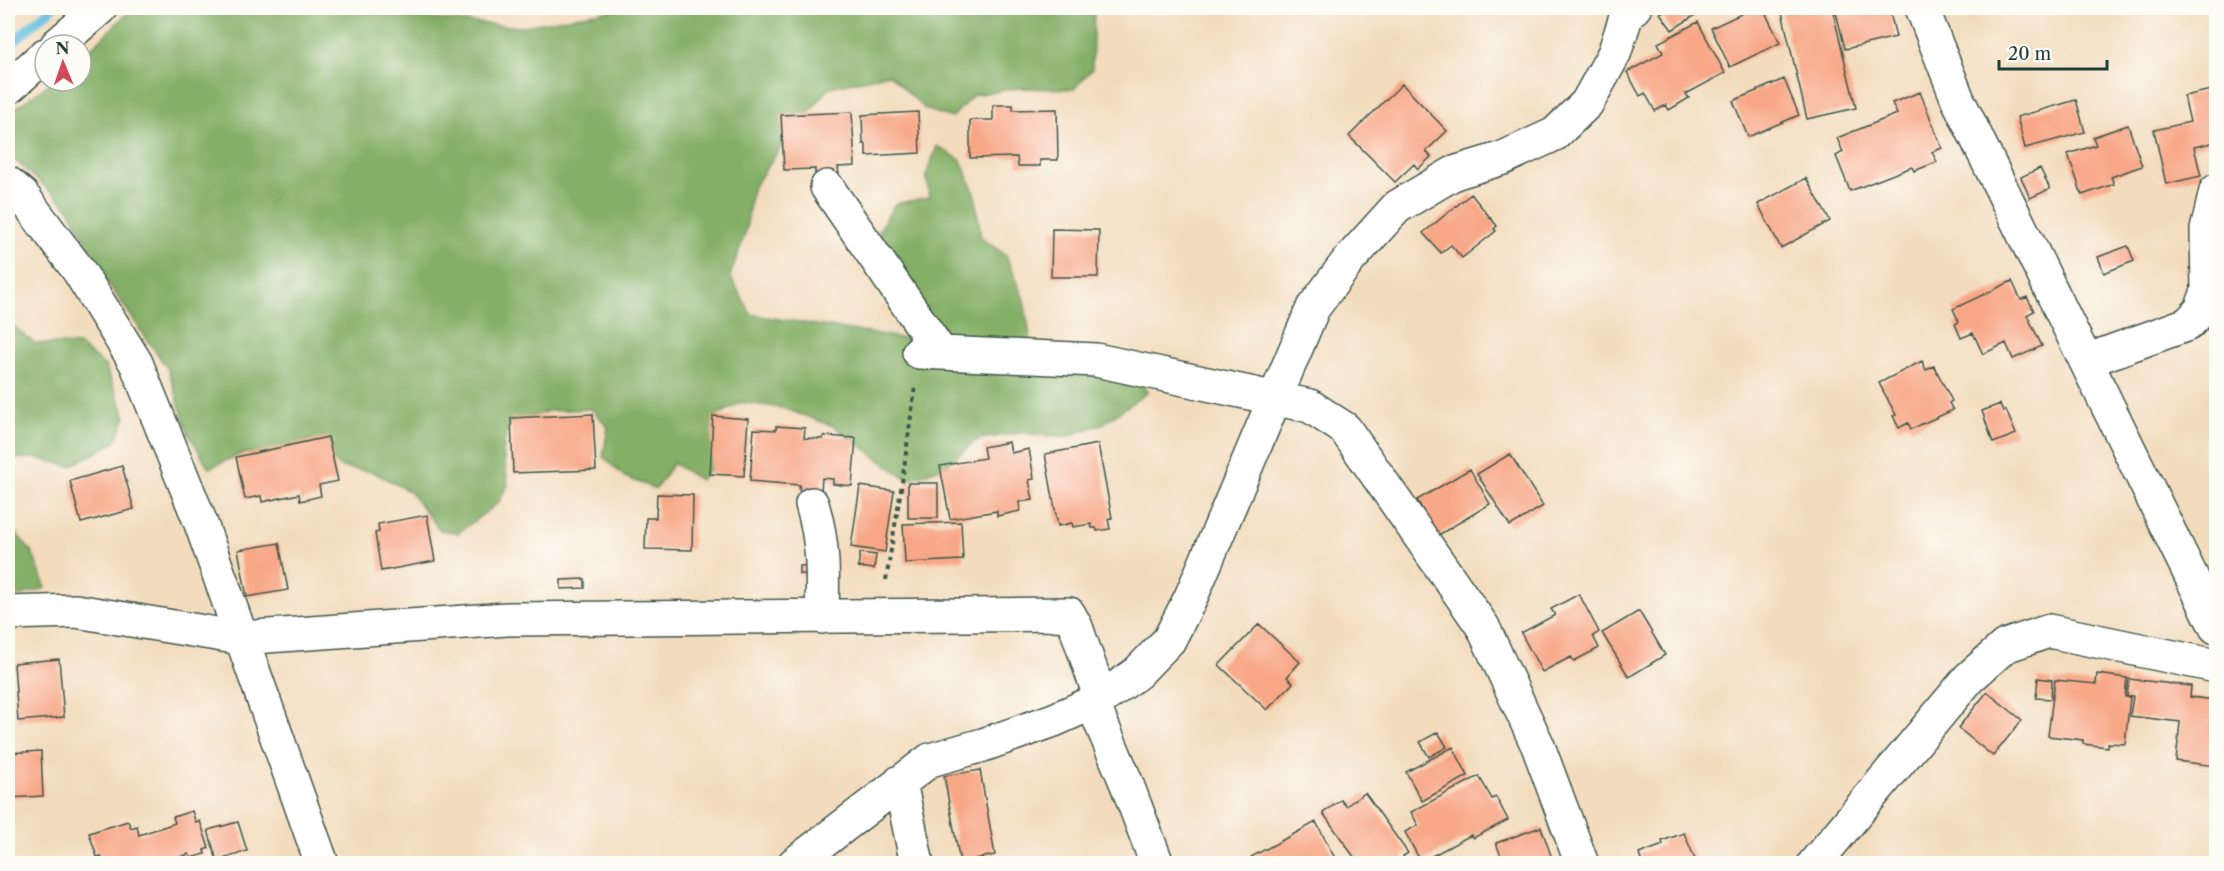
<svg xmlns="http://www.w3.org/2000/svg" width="2224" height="871" font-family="'Libre Caslon Text',serif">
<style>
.forest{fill:#84af66;stroke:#52764d;stroke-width:1.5}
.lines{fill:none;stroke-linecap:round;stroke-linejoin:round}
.stream{stroke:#61bcdf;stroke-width:10}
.building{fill:#f8a787}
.minor-casing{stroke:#3f5549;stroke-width:36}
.path{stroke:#3f5549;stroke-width:4;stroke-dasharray:4.5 4.5;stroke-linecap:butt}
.minor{stroke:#fff;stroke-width:33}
</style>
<rect width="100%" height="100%" fill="#fdfcf7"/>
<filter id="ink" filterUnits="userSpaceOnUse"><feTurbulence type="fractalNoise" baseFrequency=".0167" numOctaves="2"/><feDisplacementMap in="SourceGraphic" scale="12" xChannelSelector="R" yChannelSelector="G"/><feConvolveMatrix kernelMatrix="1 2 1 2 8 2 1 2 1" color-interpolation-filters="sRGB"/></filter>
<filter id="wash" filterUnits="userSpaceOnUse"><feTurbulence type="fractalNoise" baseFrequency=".008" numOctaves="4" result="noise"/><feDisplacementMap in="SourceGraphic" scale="24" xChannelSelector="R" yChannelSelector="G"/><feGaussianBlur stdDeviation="1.35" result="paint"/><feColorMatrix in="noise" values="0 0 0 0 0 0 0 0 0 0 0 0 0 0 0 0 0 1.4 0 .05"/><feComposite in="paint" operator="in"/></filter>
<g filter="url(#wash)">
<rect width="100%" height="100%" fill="#f3dcbd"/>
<!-- forest -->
<path class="forest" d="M133,8h204l44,6 139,13 103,-19h471l-2,61 -18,20 -56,-1 -45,7 -21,23 -27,-9 -36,-35 -59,13 -49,60 -29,42 -6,42 -16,45 21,38c57,11 115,17 172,28l-46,-108 18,-30 35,-7 -4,-21 11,-30 24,14 14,34 6,44 25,17 18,45 10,61 101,19 13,12 -46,32 -37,13 -44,-4 -43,6 -33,27 -37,14 -75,-54 -50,-18 -42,-6 -28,16 7,39 -20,23 -27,-17 -17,26 -31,-12 -22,-20 5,-30 -16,-18 -44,2 -40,13 -5,27 5,34 -10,18 -40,30 -18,-3 -31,-39 -36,-19 -33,-5 -29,-28 -38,15 -30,-1 -34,15 -21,-35 -20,-64 -63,-90 -37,-72 -60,-53v-40l45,-33h28v-23z
M8,322l26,21 45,2 26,21 21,51 -11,25 -44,24 -36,-8 -27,1z
M8,524l24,28 14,36 -27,8h-11z"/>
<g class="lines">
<!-- stream -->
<path class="stream" d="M8,46l44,-38"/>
</g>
<g id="blocks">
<!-- building -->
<path class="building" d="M1669,8h35l1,1 -33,21 -12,-17z
M1754,8h9l17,35 -50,24 -19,-39z
M1781,8h51l24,100 -49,11z
M1835,8h54l7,29 -51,12z
M1698,22l27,51 -39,21 3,4 -20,12 -3,-5 -11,6 -10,-18 -5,3 -13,-24 36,-19 -5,-10z
M1784,79l15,36 -51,22 -15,-36z
M1402,84l45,47 -21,20 5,6 -13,12 -4,-5 -19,18 -46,-46z
M2216,89v53l-22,5 7,29 -35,8 -12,-54 36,-8 -6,-26z
M1920,92l22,56 -10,4 5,10 -23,9 -2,-4 -62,24 -14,-35 7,-4 -6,-14 60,-24 -5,-11z
M2076,100l9,32 -60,16 -8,-31z
M993,105h20v5l44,-1 1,51h-18v6h-22l-1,-9 -47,1v-38h23z
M852,112l3,54 -17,1 1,7 -24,1v-6l-31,1 -3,-55z
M918,112l2,41 -54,3v-12h-3l-1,-29z
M2128,125l14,41 -31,11 3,7 -32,11 -14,-41 28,-9 -3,-8z
M2040,168l10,21 -20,9 -9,-21z
M1806,178l24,43 -49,27 -23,-44z
M1471,194l26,32 -3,3 2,2 -34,27 -11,-13 -10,8 -18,-20z
M1052,229l47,1 -1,47h-47z
M2128,246l6,15 -30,12 -6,-16z
M2012,281l9,19 6,-3 7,14 -7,4 15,31 -29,13 -7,-16 -23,11 -10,-21 -12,5 -6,-14 4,-2 -6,-13z
M1922,361l4,9 8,-4 18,35 -3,2 4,7 -42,19 -3,-6 -9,5 -6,-12 3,-1 -17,-32z
M2000,404l3,7 3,-1 10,24 -23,9 -11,-32z
M593,414l3,56 -83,3 -2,-55z
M713,416l35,3 -4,57 -34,-2z
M776,426l29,2 -1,10 19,1v-3l33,2 -4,48 -19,-2v-5l-11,-1 -1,13 -22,-1 1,-5 -50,-4 4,-52 22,1z
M328,437l10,44 -19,4 2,11 -21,5 -1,-7 -37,8 -1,-6 -16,3 -9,-42z
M1009,442l2,11 18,-4 5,30 -5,1 4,20 -14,2 1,9 -23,5v-5l-47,8 -10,-53 45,-8 -2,-11z
M1098,444l14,74 -4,1 2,10 -13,2 -1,-3h-4l-1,-4 -18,3 -1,-4 -14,3 -13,-72z
M1510,454l33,52 -33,20 -33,-52z
M122,466l12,43 -53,14 -11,-42z
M1470,469l20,35 -53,32 -20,-36z
M908,483h30v35h-30z
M860,486l34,5 -9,61 -34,-5z
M657,494l36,1 -1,55 -47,-1 1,-31h10z
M427,515l8,46 -54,10 -6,-38 4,-1 -1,-8z
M961,522l2,38 -58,3 -2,-39z
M279,543l9,47 -41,7 -9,-47z
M860,553l16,2 -2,14 -16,-2z
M813,565v10l-14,-1v-8z
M585,579v9l-24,1v-9z
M1579,594l20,38 -6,4 6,12 -25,13 -3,-4 -29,15 -21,-39 34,-18 -4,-6z
M1639,611l26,44 -36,22 -27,-44z
M1259,624l41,38 -13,15 6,6 -26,27 -48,-45z
M59,659l5,58 -46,4 -4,-58z
M2097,674l30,4 -2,19h5l-5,47 -17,-1 -1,4 -24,-3v-4l-35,-4 7,-56 41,4z
M2038,678l14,2 -1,19 -15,-1z
M2129,679l62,7 -1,11 26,3v66l-40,-5 4,-39 -50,-6 3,-20h-6z
M1987,692l35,28 -29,36 -35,-28z
M1438,732l9,15 -18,10 -9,-15z
M1453,747l15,29 -46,25 -16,-29z
M41,751l2,45 -35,2v-45z
M980,770l15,85 -35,7 -16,-86z
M1479,776l13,23 4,-2 12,23 -35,18 -2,-3 -50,27 -16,-30 13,-7 -7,-13z
M1365,793l43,60 -5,3 5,8h-49l-36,-51 18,-13 5,6z
M192,811l4,12 4,-2 9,27 -5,2 1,4 -14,4 -2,-4 -29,10h-57l-2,-8 -4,1 -8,-24 39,-12 3,7 6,-2 2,9 36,-12 -2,-6z
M238,822l9,29 -30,10 -9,-31z
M1316,822l22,42h-84l-3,-7z
M1541,827l13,37h-50l-8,-21z
M1684,833l13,31h-55l-3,-10 24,-9 -1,-4z"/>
</g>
</g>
<g filter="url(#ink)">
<use href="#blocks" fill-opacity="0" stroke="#3f5549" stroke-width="1.5"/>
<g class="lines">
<defs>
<path id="minor" d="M1922,8l36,92 258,527
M57,45l43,-37
M8,88l37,-33
M8,183l14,12 57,76 57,92 64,158 122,343
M827,187l114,166
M919,352l177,8 214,46 35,23 138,198 55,119 44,118
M2086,361l102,-37 13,-14 7,-19 -1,-61 9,-39
M812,504c12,39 11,72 10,113
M8,613l68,-2 165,27 266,-19 562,-5 7,13 25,72
M1093,704l33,78 31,82
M900,782l17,82
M794,864l136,-104 53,-15 71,-25 47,-21 36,-26 32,-33 22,-43 122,-289 36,-48 48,-53 57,-34 49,-15 52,-24 32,-31 27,-49 14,-43 6,-3
M1814,864l155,-186 36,-32 44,-15 167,35"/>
</defs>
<!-- minor casing -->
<use href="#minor" class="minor-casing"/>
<!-- path -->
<path class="path" d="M886,580l16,-97 13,-97"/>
<!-- minor -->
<use href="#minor" class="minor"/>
</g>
</g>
<!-- margin -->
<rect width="2224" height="871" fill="none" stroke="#fdfcf7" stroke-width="30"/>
<!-- north arrow -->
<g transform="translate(63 63) rotate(358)"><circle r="28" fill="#fdfcf7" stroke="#a4b0a9" stroke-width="1.5"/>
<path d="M0-4.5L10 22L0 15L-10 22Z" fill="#d1495b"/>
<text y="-9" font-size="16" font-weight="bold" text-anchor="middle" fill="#1f3d34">N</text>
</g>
<!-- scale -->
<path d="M1999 60v9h108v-9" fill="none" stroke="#1f3d34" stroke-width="3"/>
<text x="2008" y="60" font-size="18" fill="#1f3d34" stroke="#fdfcf7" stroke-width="4.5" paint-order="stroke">20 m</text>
</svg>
